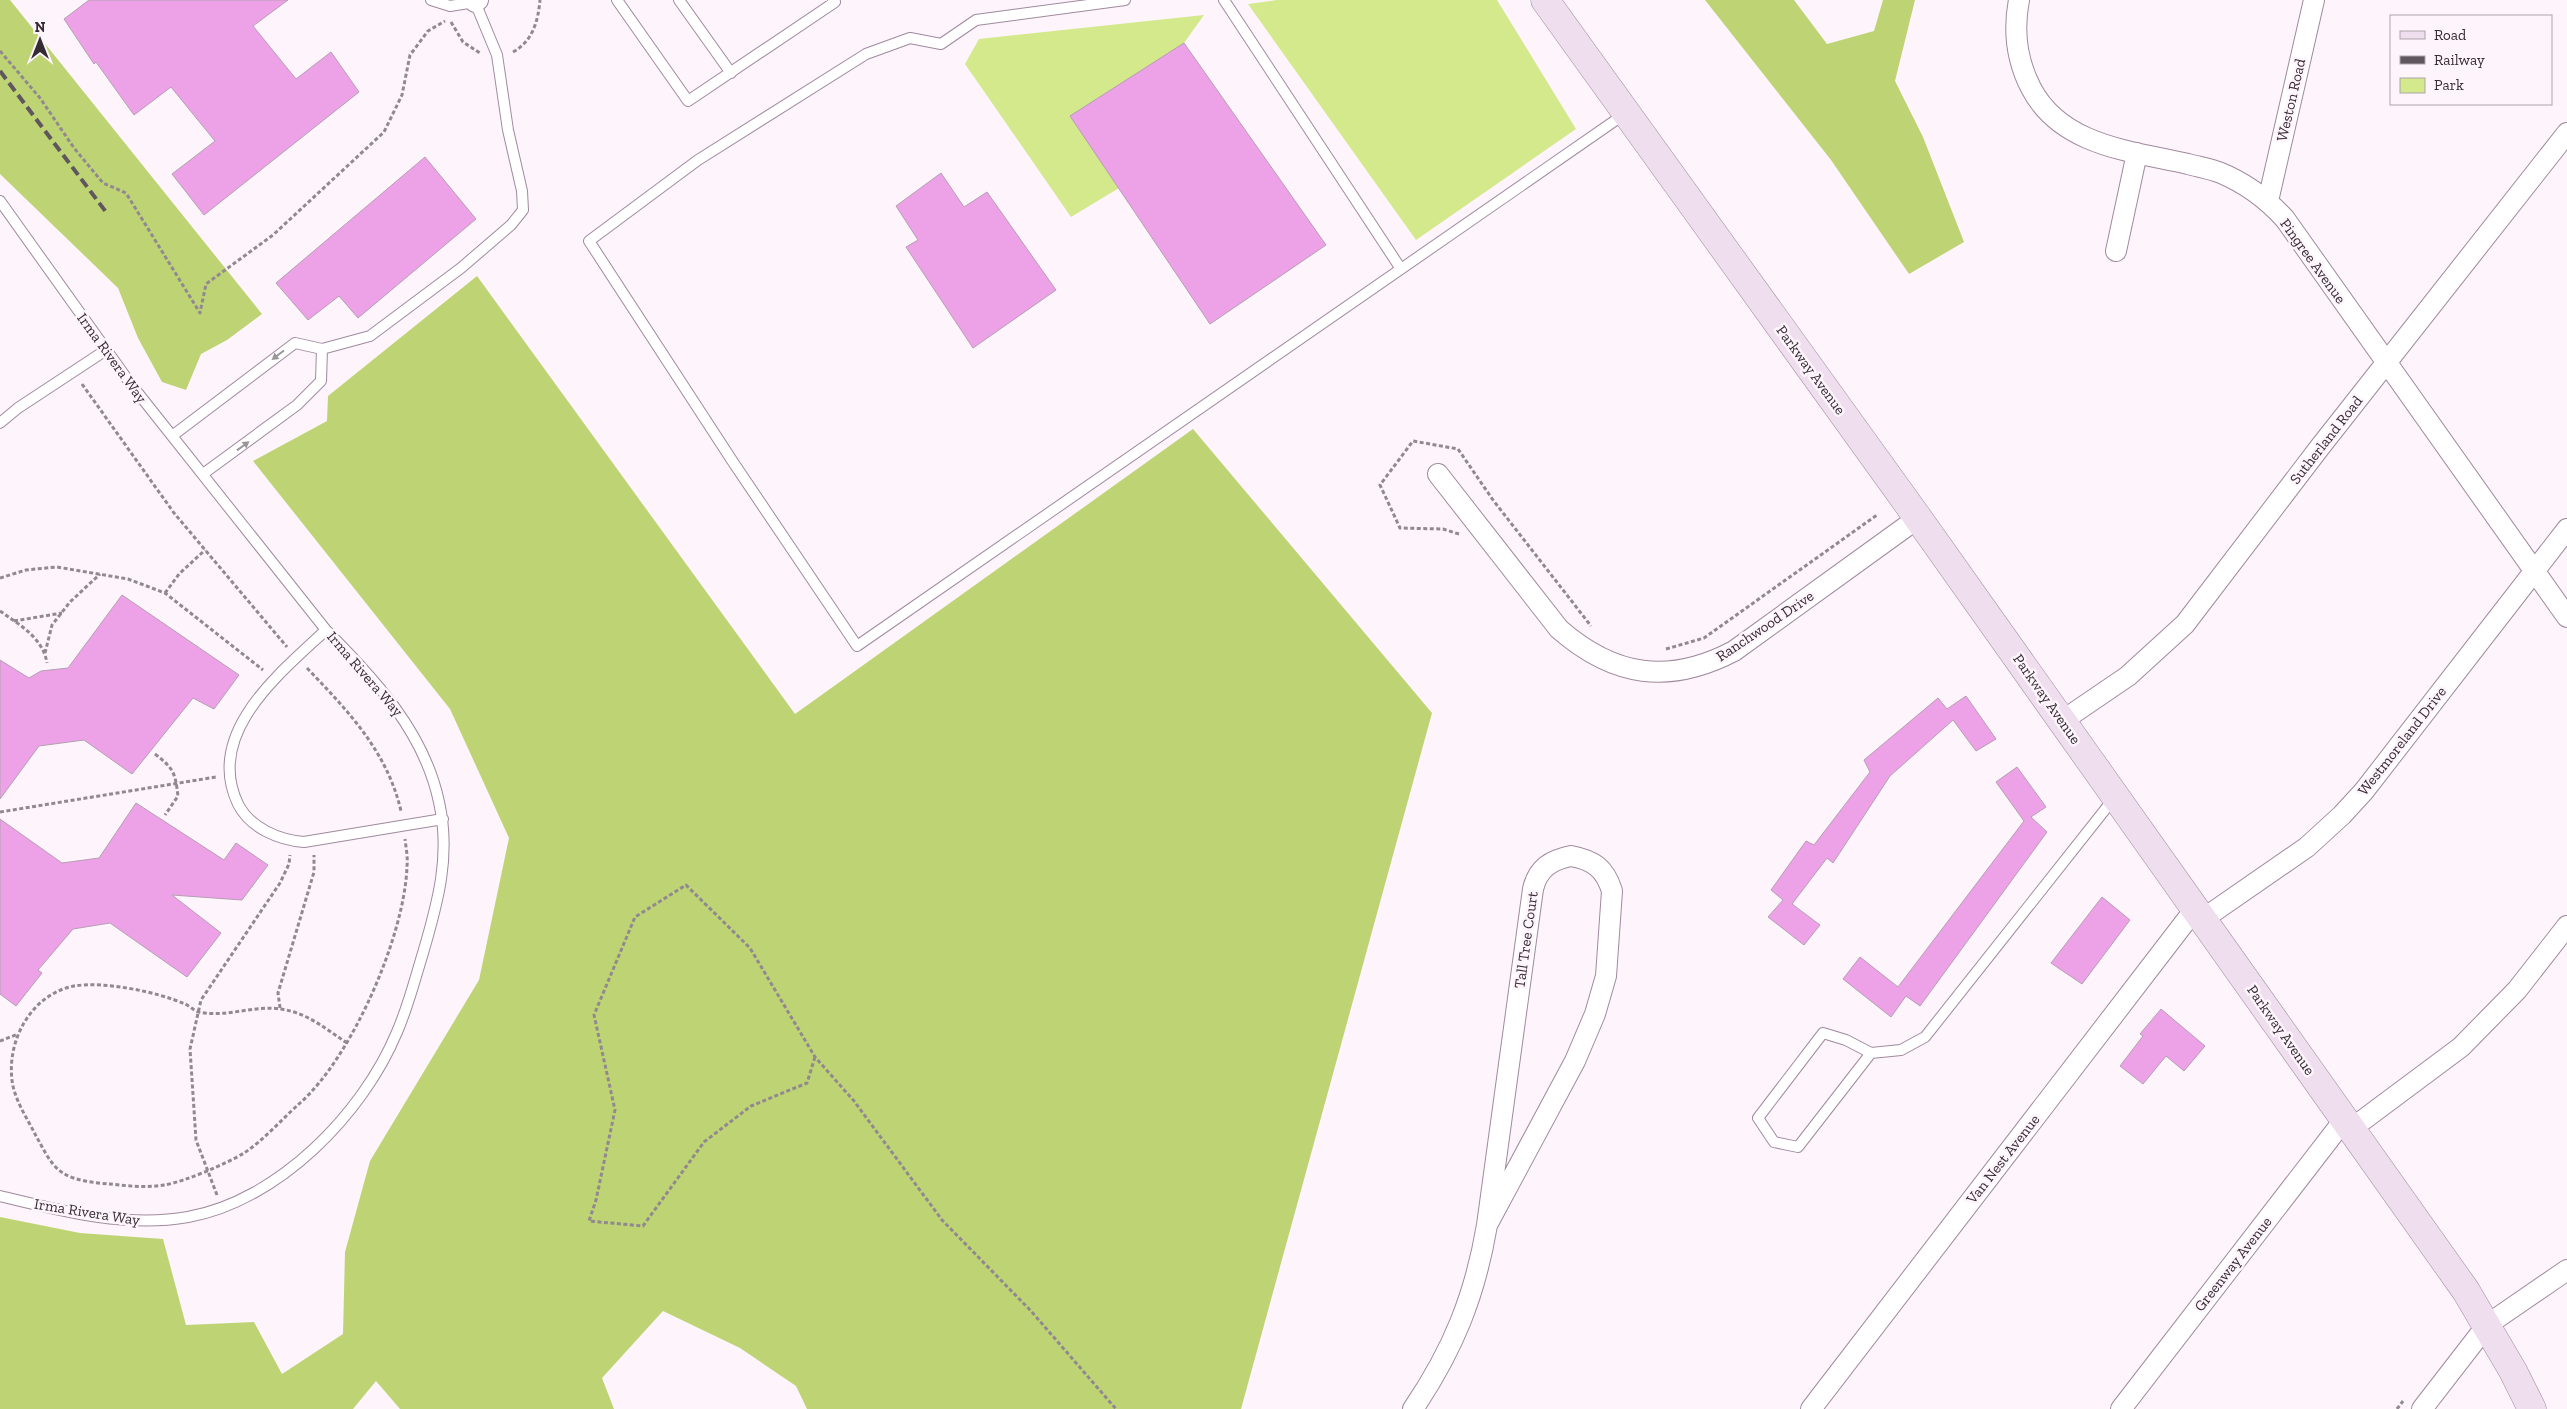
<svg xmlns="http://www.w3.org/2000/svg" width="2567" height="1409" font-family="'Zilla Slab',serif">
<style>
.green{fill:#d3e98c}
.forest{fill:#bed474}
.building{fill:#eda2e7;stroke:#b59eb2}
.lines{fill:none;stroke-linecap:round;stroke-linejoin:round}
.service-casing{stroke:#a08a9e;stroke-width:12}
.minor-casing{stroke:#a08a9e;stroke-width:22}
.secondary-casing{stroke:#a08a9e;stroke-width:29}
.path{stroke:#918890;stroke-width:3;stroke-dasharray:4 2.5;stroke-linecap:butt}
.service{stroke:#fff;stroke-width:10}
.minor{stroke:#fff;stroke-width:20}
.secondary{stroke:#efdeee;stroke-width:28}
.rail{stroke:#5f565e;stroke-width:4;stroke-dasharray:10 5;stroke-linecap:butt}
.oneway{fill:#9a9599}
.labels{text-anchor:middle;stroke-width:5;stroke-linejoin:round;paint-order:stroke}
.street-label{font-size:15px;fill:#342b33;stroke:#fdf4fc}
</style>
<rect width="100%" height="100%" fill="#fdf4fc"/>
<!-- green -->
<path class="green" d="M1277,0h220l79,129 -160,111 -168,-236z
M1204,15l-20,28 -65,145 -48,29 -106,-153 14,-25z"/>
<!-- forest -->
<path class="forest" d="M0,0h10l252,314 -35,26 -26,14 -15,36 -24,-8 -24,-44 -20,-50 -118,-114z
M1705,0h89l33,44 47,-13 9,-31h32l-20,81 28,56 41,105 -55,32 -78,-114z
M477,276l318,438 398,-285 239,284 -191,696h-434l-11,-23 -56,-38 -77,-37 -61,67 12,31h-214l-24,-28 -23,28h-353v-192l80,16 83,6 23,86 68,-3 28,52 61,-40 2,-82 25,-91 109,-181 30,-142 -59,-129 -197,-248 74,-40 1,-25z"/>
<!-- building -->
<path class="building" d="M89,0h199l-35,26 43,53 35,-27 28,40 -155,123 -32,-41 43,-33 -44,-54 -37,28 -38,-53 -2,2 -30,-45z
M1184,43l142,202 -116,79 -140,-208z
M425,157l51,62 -118,99 -19,-22 -31,24 -32,-37z
M941,173l23,34 23,-15 69,98 -83,58 -67,-101 12,-7 -22,-34z
M122,595l117,80 -25,34 -21,-11 -61,76 -48,-34 -45,6 -39,53v-139l29,18 12,-7 27,-3z
M1966,696l30,43 -20,12 -23,-31 -63,56 -57,87 -6,-5 -35,46 28,21 -16,20 -36,-28 15,-17 -12,-10 35,-49 8,4 56,-73 -6,-12 74,-62 9,11z
M2017,767l29,40 -15,10 16,15 -127,174 -14,-10 -15,21 -48,-38 17,-22 38,30 126,-166 -28,-39z
M136,803l88,57 12,-17 32,22 -26,35 -70,-5 49,38 -34,44 -77,-54 -37,6 -35,41 4,3 -26,33 -16,-12v-175l62,44 37,-5z
M2102,897l28,23 -48,64 -31,-21z
M2161,1009l44,37 -21,25 -18,-15 -23,28 -23,-18 23,-30 -3,-2z"/>
<g class="lines">
<defs>
<path id="service" d="M617,0l71,101 147,-99 -2,-2
M679,0l52,73
M1125,0l-149,20 -35,24 -31,-6 -44,16 -168,106 -109,81 144,221 124,184 769,-533
M1224,0l177,269
M0,201l130,182 196,247c49,50 98,101 113,172 12,53 -1,100 -16,151 -8,26 -15,54 -26,79 -34,82 -119,169 -209,185 -62,11 -127,-6 -188,-21
M0,423l18,-15 88,-58
M172,436l123,-93 27,6 48,-13 91,-68 50,-43 12,-15 -1,-19 -14,-61 -11,-75 -22,-53 -25,4 -19,-6
M203,474l94,-69 24,-24 1,-32
M326,630c-46,43 -122,103 -88,174 12,24 41,36 66,38l139,-23
M1871,1053l-73,94 -24,-5 -16,-24 65,-85 23,7 25,13 30,-3 24,-13 190,-240"/>
<path id="minor" d="M2019,0c-6,31 -3,59 12,88 30,58 100,63 157,76 11,3 23,5 33,9 26,11 45,25 64,46l282,398
M475,2l3,-2
M2268,201l46,-201
M2116,251l21,-98
M1438,474l121,155c55,48 110,56 175,22l184,-133
M2062,721l66,-45 57,-52 135,-177 247,-314
M1571,856c22,4 34,12 41,35l-6,85 -11,38 -20,47 -88,164 46,-336c5,-21 18,-29 38,-33z
M2203,919l104,-72 35,-32 22,-24 203,-262
M2351,1129l110,-82 56,-57 50,-64
M1413,1409c40,-59 62,-113 74,-184
M1811,1409l384,-500
M2121,1409l223,-289
M2422,1409l65,-84 80,-55"/>
<path id="secondary" d="M1545,0l373,518 548,773 47,80 19,38"/>
</defs>
<!-- service casing -->
<use href="#service" class="service-casing"/>
<!-- minor casing -->
<use href="#minor" class="minor-casing"/>
<!-- secondary casing -->
<use href="#secondary" class="secondary-casing"/>
<!-- path -->
<path class="path" d="M451,22l12,20 17,11
M0,51l40,47 34,50 29,35 23,10 74,120 6,-29 67,-49 111,-103 18,-37 8,-40 18,-24 17,-10
M513,52c20,-11 25,-31 27,-52
M82,384l92,129 113,134
M1459,534l-16,-5 -43,-1 -20,-43 33,-44 45,8 35,51 98,126
M0,578l26,-8 31,-3 71,12 37,14 98,77
M165,593l14,-19 26,-24
M0,611c20,14 43,27 47,52
M14,621l48,-8
M1666,649l38,-11 173,-123
M45,653l7,-28 18,-23 30,-28
M307,668c41,43 80,83 94,143
M155,754c19,15 20,18 23,42l-13,19
M0,812l216,-35
M280,1008l-2,-15 36,-121v-17
M0,1041l18,-7
M347,1043c-21,-14 -41,-31 -67,-34 -26,-4 -55,9 -81,3 -5,-1 -9,-6 -14,-8 -27,-12 -81,-23 -111,-18 -42,8 -67,53 -62,94 2,19 15,38 23,54 8,14 15,31 28,39 12,8 33,10 47,11 18,2 36,4 54,1 20,-3 62,-21 80,-32 20,-13 38,-34 56,-50 52,-46 105,-168 107,-237 1,-9 -1,-18 -2,-27
M815,1057l-8,26 -56,23 -47,36 -61,84 -54,-5 7,-21 19,-90 -21,-95 41,-98 51,-32 64,63 65,109 39,44 88,119 89,91 85,98
M217,1195l-21,-55 -6,-91 11,-49 79,-117 9,-19 1,-9
M2397,1409l6,-8"/>
<!-- service -->
<use href="#service" class="service"/>
<!-- minor -->
<use href="#minor" class="minor"/>
<!-- secondary -->
<use href="#secondary" class="secondary"/>
<!-- rail -->
<path class="rail" d="M0,71l106,141"/>
</g>
<!-- one-way arrows -->
<defs><path id="oneway-solid" d="M-6-.8H1V-3.2L6.5 0L1 3.2V.8H-6Z" transform="scale(1.25)"/></defs>
<g class="oneway">
<use href="#oneway-solid" transform="translate(278 355) rotate(143)"/>
<use href="#oneway-solid" transform="translate(243 446) rotate(-36)"/>
</g>
<g class="labels">
<!-- street labels -->
<g class="street-label">
<text transform="translate(2291 100) rotate(-77)" y="5">Weston Road</text>
<text transform="translate(2313 261) rotate(54)" y="5">Pingree Avenue</text>
<text transform="translate(112 358) rotate(54)" y="5">Irma Rivera Way</text>
<text transform="translate(1811 370) rotate(54)" y="5">Parkway Avenue</text>
<text transform="translate(2326 440) rotate(-52)" y="5">Sutherland Road</text>
<text transform="translate(1765 626) rotate(-34)" y="5">Ranchwood Drive</text>
<text transform="translate(365 674) rotate(49)" y="5">Irma Rivera Way</text>
<text transform="translate(2047 699) rotate(55)" y="5">Parkway Avenue</text>
<text transform="translate(2402 741) rotate(-52)" y="5">Westmoreland Drive</text>
<text transform="translate(1526 940) rotate(-82)" y="5">Tall Tree Court</text>
<text transform="translate(2281 1030) rotate(55)" y="5">Parkway Avenue</text>
<text transform="translate(2003 1159) rotate(-52)" y="5">Van Nest Avenue</text>
<text transform="translate(87 1212) rotate(9)" y="5">Irma Rivera Way</text>
<text transform="translate(2233 1264) rotate(-52)" y="5">Greenway Avenue</text>
</g>
</g>
<!-- legend -->
<rect x="2390" y="15" width="162" height="90" fill="#fdf4fc" stroke="#ada4ac"/>
<rect x="2400" y="31" width="25" height="8" fill="#efdeee" stroke="#ada4ac"/>
<text x="2434" y="40" font-size="15" fill="#342b33">Road</text>
<rect x="2400" y="56" width="25" height="8" fill="#5f565e" stroke="#ada4ac"/>
<text x="2434" y="65" font-size="15" fill="#342b33">Railway</text>
<rect x="2400" y="78" width="25" height="15" fill="#d3e98c" stroke="#ada4ac"/>
<text x="2434" y="90" font-size="15" fill="#342b33">Park</text>
<!-- north arrow -->
<g transform="translate(40 40)" stroke="#fdf4fc" stroke-width="4" paint-order="stroke">
<path d="M0-4L9 19L0 12L-9 19Z" fill="#342b33"/>
<text y="-8" font-size="14" font-weight="bold" text-anchor="middle" fill="#342b33">N</text>
</g>
</svg>
